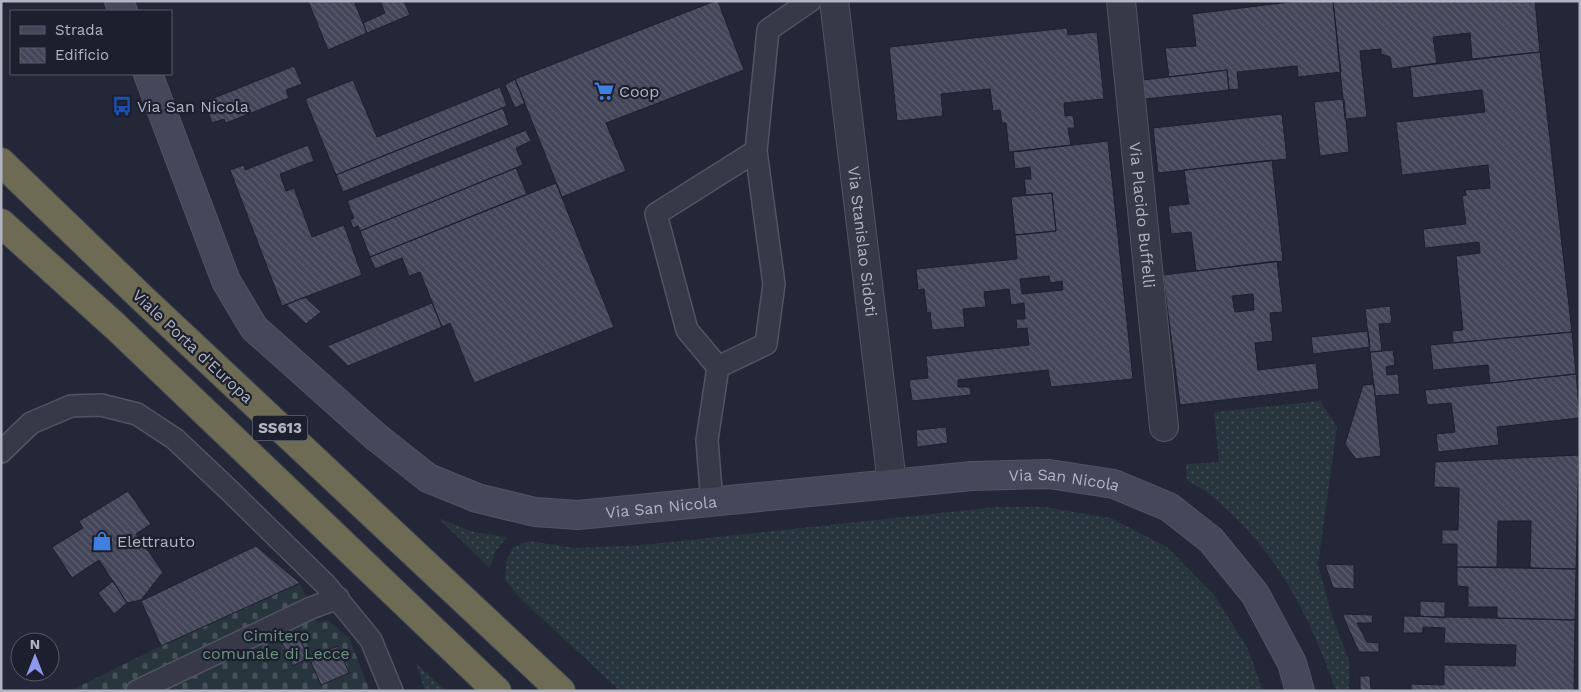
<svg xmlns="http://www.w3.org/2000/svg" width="1581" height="692" font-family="'Work Sans',sans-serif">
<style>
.grass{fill:url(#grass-dots)}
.cemetery{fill:url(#cemetery-stones)}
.building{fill:url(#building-back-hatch);stroke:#1e202f;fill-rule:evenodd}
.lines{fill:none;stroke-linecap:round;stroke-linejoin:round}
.lane-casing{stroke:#525463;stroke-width:24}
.street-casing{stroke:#525463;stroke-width:30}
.secondary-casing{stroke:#525463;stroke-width:30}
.highway-casing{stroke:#3f4150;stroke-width:30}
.lane{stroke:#373948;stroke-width:21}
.street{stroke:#373948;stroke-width:28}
.secondary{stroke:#45475b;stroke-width:28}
.highway{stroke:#6e6b55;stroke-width:28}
.labels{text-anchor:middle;stroke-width:4.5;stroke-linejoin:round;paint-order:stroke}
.shield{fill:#1c1f2d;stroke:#858797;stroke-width:1}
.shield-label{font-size:15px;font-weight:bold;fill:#b2b4c4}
.poi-label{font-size:16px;fill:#b2b4c4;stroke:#1c1f2d;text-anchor:start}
.street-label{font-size:16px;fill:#b2b4c4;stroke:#1c1f2d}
.park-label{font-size:16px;fill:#6b937f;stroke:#1c1f2d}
</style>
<defs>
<pattern id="grass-dots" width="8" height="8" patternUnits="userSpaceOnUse" patternTransform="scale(1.25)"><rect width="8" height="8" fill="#28353c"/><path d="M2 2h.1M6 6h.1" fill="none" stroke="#455057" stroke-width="1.8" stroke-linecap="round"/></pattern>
<pattern id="cemetery-stones" width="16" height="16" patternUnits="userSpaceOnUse" patternTransform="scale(1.25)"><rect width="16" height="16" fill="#28353c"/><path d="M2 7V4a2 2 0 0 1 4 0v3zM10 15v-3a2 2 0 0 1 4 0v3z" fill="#455057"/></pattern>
<pattern id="building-back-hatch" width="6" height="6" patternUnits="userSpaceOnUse" patternTransform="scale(1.25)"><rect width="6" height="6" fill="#434559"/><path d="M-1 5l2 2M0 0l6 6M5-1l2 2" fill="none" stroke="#5c5d6f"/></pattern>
</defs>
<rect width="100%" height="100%" fill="#232738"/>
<!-- grass -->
<path class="grass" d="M1320,401l17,26 -19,138 14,51 17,45v30h-13c-26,-75 -59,-140 -121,-192 -8,-8 -19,-13 -28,-19l-1,-16 33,-2 -5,-50z
M996,507h49l66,11 56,29 48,49 33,53 15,42h-643l-98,-91 -17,-20 1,-18 7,-15 16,-6 46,7 68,-3z
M438,518l36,14 33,5 -12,15 -5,16z
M416,663l30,28h-21z"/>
<!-- cemetery -->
<path class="cemetery" d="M300,583l17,40 11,-3 21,18 21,53h-300l91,-45z"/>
<!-- building -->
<path class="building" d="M308,1h46l13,32 -39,17z
M380,1h24l6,14 -43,18 -4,-10 22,-10z
M715,1h3l26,69 -138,53 20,48 -64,26 -47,-118z
M1298,1h35l8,71 -43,5 -1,-11 -60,6 2,17 -10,1 -2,-20 -58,7 -4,-29 31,-2 -4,-32z
M1333,1h202l5,51 -68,7 -2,-26 -37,4 4,26 -45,6 -2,-12 -9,-3v-5l-21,2 7,66 -22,2z
M1067,28l1,7 29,-3 7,67 -40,4 1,13 8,-1 2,13h-7l3,17 -62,7 -3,-29h-4l-2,-13 -7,1 -3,-22 -49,5 2,22 -46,5 -8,-74z
M1540,52l32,280 -119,11 -1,-12 11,-1 -7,-74 24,-3 -1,-11 -54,6 -2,-19 43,-5 -4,-28 4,-1 -1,-5 25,-2 -2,-23 -86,10 -6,-53 89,-10 -3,-22 -69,8 -3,-31z
M294,66l8,18 -16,6 3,8 -63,25 -2,-4 -12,4 -8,-21z
M1227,70l2,20 -84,9 -2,-19z
M515,79l10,24 -10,5 -10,-23z
M353,80l24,57 123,-50 7,19 -171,69 -31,-76z
M1344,99l5,53 -29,4 -6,-54z
M503,108l6,17 -166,67 -7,-17z
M1282,114l5,45 -129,14 -5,-45z
M526,130l5,11 -15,7 7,17 -163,66 -2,-5 -5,2 -3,-8 4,-2 -7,-17z
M1108,141l25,238 -82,8 -3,-17 -90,10v7h12l1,8 -59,6 -3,-21 19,-2 -2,-22 103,-11 -2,-17 -10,1 -1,-10h9l-1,-16 -13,2 -2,-16 -25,3 2,15 -23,2 2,18 -33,3 -2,-18 -3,1 -3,-24 -6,1 -2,-21 101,-10 -2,-24 41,-4 -4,-38 -26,2 -2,-16h7l-1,-12 -15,2 -2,-17zM1049,276l1,7 12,-2 1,9 -41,4 -2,-15z
M308,145l6,16 -34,13 6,17 8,-3 18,49 32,-12 18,50 -80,31 -52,-136 14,-5 1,5z
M1272,160l11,101 -87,10 -5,-39 -20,2 -3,-28 21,-2 -5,-34z
M516,168l11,26 -157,63 -10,-26z
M556,183l58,144 -140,56 -24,-60 -8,4 -22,-55 -11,4 -7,-18 -27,11 -5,-12z
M1052,193l4,38 -41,4 -4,-38z
M1277,261l6,51 -13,1 3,28 -18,2 3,27 58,-7 3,26 -139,16 -17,-130zM1253,294l1,16 -19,2 -3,-16z
M305,297l16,15 -15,12 -20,-19z
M432,303l10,24 -94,39 -21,-20z
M1390,306l2,17 -13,1 3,27 -12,1 -5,-43z
M1368,331l2,16 -57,7 -2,-17z
M1572,332l4,42 -86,9 -2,-18 -55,5 -3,-25z
M1393,350l2,15 -9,2 1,8 11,-1 2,20 -25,2 -5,-44z
M1576,374l4,44 -83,9 2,18 -61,7 -2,-18 19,-2 -4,-29 -24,2 -2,-15z
M1374,384l7,72 -25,3 -11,-15 18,-59z
M946,427l2,16 -31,4 -1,-17z
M1579,455l-3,114 -46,-1 1,-47h-33l-1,46h-40v-23h-15v-14h16l1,-42 -25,-1 1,-25z
M128,491l23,33 -15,10 27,38 -22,28 -14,3 -28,-43 -27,18 -20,-31 31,-19 -4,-7z
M256,546l44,37 -139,63 -20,-45z
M1325,564l29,1v24l-21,-1z
M1457,567l119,2 -1,51 -78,-2v-11h-29v-20l-11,-1z
M113,581l14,22 -13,11 -16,-21z
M1420,601l25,1v16l-25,-2z
M1343,614l30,1 -1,8h-15l10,19 12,1v9h-20l-14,-31z
M1404,616l171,4 -1,71h-163v-7l33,1v-20l71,1 1,-21 -72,-2 1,-15 -22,-1v6h-20z
M298,633l10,25 -15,8 -12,-25z
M338,646l11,27 -28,12 -12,-27z
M1360,676h10l1,13h18v2h-29z"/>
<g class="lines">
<defs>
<path id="lane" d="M718,367l-31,-37 -31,-116 100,-63
M1,452l30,-29 40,-17 30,-1 36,9 38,25 55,52 96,94 45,55 21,51
M712,503l-5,-63 11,-73 48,-23 8,-60 -18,-133 12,-121 42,-29
M137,691l174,-83 27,-10"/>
<g id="street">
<path id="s1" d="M834,1l58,482"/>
<path id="s2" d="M1121,1l43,426"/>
</g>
<g id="secondary">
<path d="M119,1l4,10"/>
<path id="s3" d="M148,74l78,207 28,47 121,108 53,42 49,20 58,14 43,3 394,-39 77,-2 65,10 55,23 42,33 44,54 37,69 8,28"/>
</g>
<path id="highway" d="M1,162l140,135 420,394
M1,223l114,103 382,365"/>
</defs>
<!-- lane casing -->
<use href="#lane" class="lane-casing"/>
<!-- street casing -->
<use href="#street" class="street-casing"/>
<!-- secondary casing -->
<use href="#secondary" class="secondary-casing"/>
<!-- highway casing -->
<use href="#highway" class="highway-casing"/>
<!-- lane -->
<use href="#lane" class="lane"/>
<!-- street -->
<use href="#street" class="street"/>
<!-- secondary -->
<use href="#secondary" class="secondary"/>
<!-- highway -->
<use href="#highway" class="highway"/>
</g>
<!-- icons -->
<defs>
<symbol id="supermarket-bare" viewBox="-9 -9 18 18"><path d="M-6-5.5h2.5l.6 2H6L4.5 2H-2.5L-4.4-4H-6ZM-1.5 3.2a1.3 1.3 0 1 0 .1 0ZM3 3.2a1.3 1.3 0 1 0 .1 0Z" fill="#3f7fe0" stroke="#1c1f2d" stroke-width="2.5" paint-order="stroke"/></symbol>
<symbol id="bus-bare" viewBox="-9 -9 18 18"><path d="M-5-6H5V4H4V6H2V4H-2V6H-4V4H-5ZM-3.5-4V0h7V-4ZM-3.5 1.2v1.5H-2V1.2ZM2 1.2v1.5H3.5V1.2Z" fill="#1a4fb4" stroke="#1c1f2d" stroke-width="2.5" paint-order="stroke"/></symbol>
<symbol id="shop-bare" viewBox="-9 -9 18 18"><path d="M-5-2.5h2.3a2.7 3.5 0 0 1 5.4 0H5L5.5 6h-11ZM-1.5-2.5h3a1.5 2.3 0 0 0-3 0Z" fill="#3f7fe0" stroke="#1c1f2d" stroke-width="2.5" paint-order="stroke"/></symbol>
</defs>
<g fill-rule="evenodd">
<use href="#supermarket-bare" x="590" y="77" width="28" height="28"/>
<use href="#bus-bare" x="108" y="92" width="28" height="28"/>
<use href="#shop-bare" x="88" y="527" width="28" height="28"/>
</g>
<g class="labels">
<!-- shield labels -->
<rect class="shield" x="252.5" y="415.5" width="55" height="25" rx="4"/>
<g class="shield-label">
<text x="280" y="433">SS613</text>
</g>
<!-- poi labels -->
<g class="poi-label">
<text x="619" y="97">Coop</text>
<text x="137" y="112">Via San Nicola</text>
<text x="117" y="547">Elettrauto</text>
</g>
<!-- street labels -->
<g class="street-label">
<text dy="6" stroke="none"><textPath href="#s2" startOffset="215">Via Placido Buffelli</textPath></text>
<text dy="6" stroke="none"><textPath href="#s1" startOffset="242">Via Stanislao Sidoti</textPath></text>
<text transform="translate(193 346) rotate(43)" y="6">Viale Porta d'Europa</text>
<text dy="6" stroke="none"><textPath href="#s3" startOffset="1150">Via San Nicola</textPath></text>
<text dy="6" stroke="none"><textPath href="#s3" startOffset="745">Via San Nicola</textPath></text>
</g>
<!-- park labels -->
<g class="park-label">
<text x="276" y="641">Cimitero<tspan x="276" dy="18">comunale di Lecce</tspan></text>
</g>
</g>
<!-- border -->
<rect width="1581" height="692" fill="none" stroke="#b2b4c4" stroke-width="5"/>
<!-- legend -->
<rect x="10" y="10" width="162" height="65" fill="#1c1f2d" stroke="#585b69"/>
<rect x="20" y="26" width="25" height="8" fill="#45475b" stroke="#585b69"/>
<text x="55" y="35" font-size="15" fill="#b2b4c4">Strada</text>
<rect x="20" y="48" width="25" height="15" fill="url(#building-back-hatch)" stroke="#585b69"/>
<text x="55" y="60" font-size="15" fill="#b2b4c4">Edificio</text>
<!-- north arrow -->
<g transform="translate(35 657)"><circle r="24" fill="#1c1f2d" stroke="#585b69"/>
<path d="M0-4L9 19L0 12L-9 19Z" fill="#8d98ee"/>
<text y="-8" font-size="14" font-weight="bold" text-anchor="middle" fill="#b2b4c4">N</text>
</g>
</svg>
